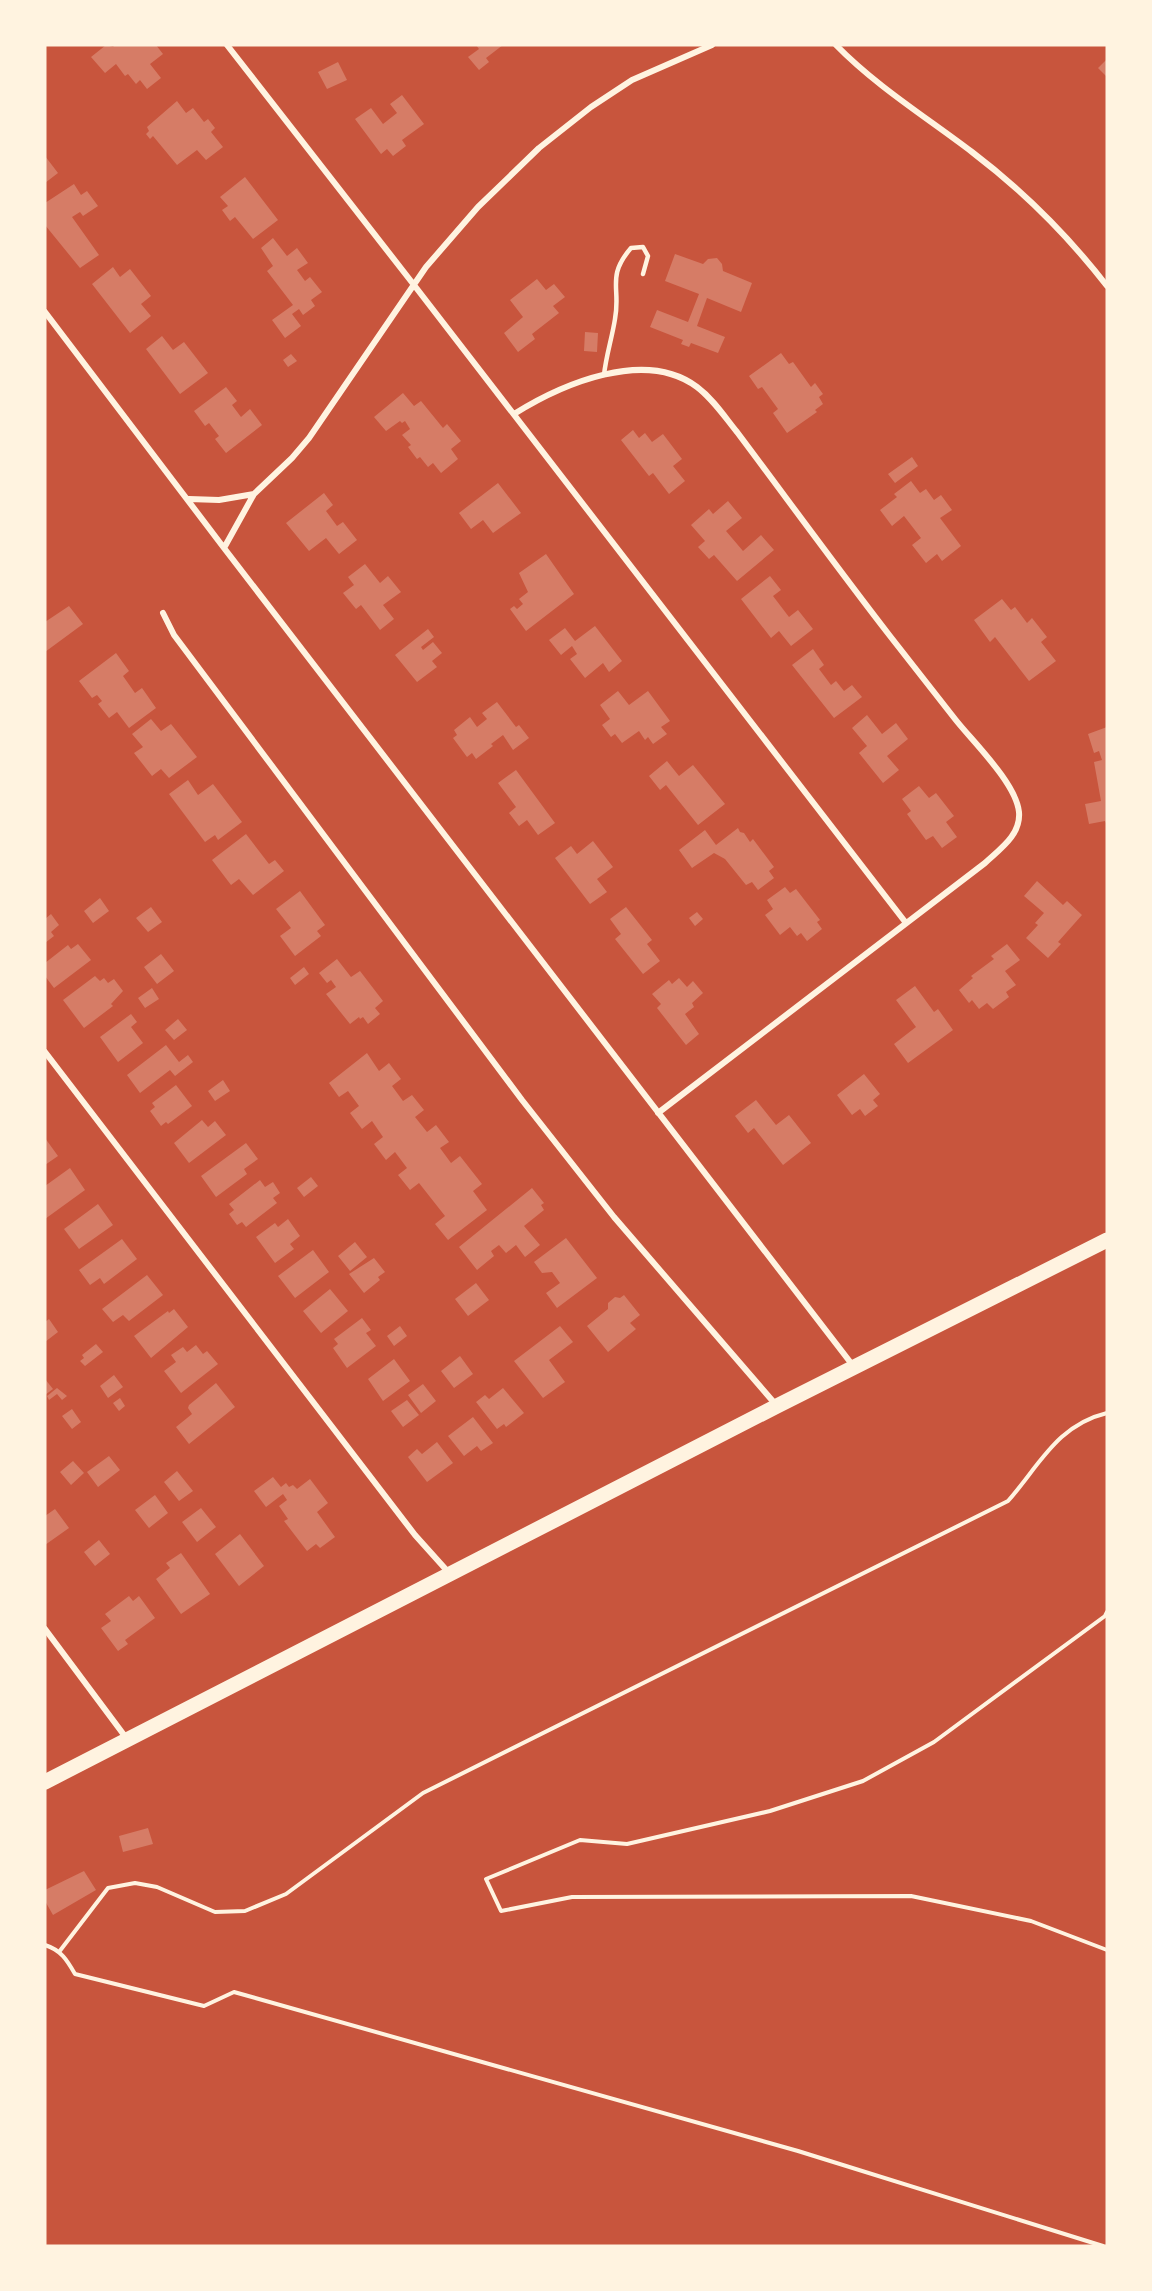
<svg xmlns="http://www.w3.org/2000/svg" width="1152" height="2291" font-family="Barlow,sans-serif">
<style>
.building{fill:#d67c66}
.lines{fill:none;stroke-linecap:round;stroke-linejoin:round}
.path{stroke:#fff3e0;stroke-width:4}
.service{stroke:#fff3e0;stroke-width:4.5}
.minor{stroke:#fff3e0;stroke-width:6}
.primary{stroke:#fff3e0;stroke-width:15}
</style>
<rect width="100%" height="100%" fill="#c8553d"/>
<!-- building -->
<path class="building" d="M106,45l7,2 2,-2h41l7,9 -13,10 11,14 -14,11 -7,-9 -4,4 -8,-10 -3,2 -9,-12 -11,9 -14,-16z
M476,45h27l-17,13 3,4 -10,8 -11,-13 11,-8z
M1107,59v18l-9,-9z
M338,62l9,18 -20,9 -9,-17z
M402,95l22,29 -22,16 4,6 -13,10 -6,-7 -6,5 -26,-35 16,-11 12,16 14,-11 -7,-9z
M177,101l9,12 7,-5 11,14 4,-3 7,9 -4,4 12,15 -17,13 -9,-10 -20,15 -24,-29 -3,3 -4,-5 3,-3 -2,-4z
M45,156l13,17 -13,10z
M245,177l33,43 -25,19 -18,-22 -5,4 -8,-11 6,-4 -8,-9z
M74,184l7,11 6,-4 11,15 -15,10 -3,-4 -8,5 27,38 -19,13 -35,-43v-22z
M273,238l14,18 10,-8 11,15 -11,7 8,11 5,-4 12,15 -11,8 4,6 -12,9 -4,-6 -7,5 9,12 -16,12 -13,-18 21,-15 -26,-34 6,-5 -12,-18z
M675,254l28,10 5,-5 9,-1 5,6 1,7 29,12 -11,29 -34,-14 -10,28 28,11 -7,16 -27,-10 -2,4 -8,-3 2,-4 -33,-13 7,-17 31,12 11,-28 -34,-13z
M113,267l7,10 10,-8 21,27 -10,8 10,12 -21,17 -38,-49z
M537,279l9,11 8,-6 11,13 -12,9 6,7 -27,21 3,5 -17,13 -14,-19 19,-16 -13,-17z
M585,332l13,1 -1,19 -13,-1z
M162,336l11,14 11,-8 24,31 -28,21 -34,-45z
M781,353l8,11 4,-2 18,25 4,-4 8,11 -4,3 4,7 -8,6 2,2 -30,21 -14,-20 5,-4 -16,-22 -4,2 -9,-13z
M291,354l6,7 -9,6 -5,-7z
M226,387l11,14 -5,4 9,12 9,-8 12,16 -36,28 -11,-14 4,-3 -10,-13 -4,3 -11,-15z
M403,393l11,13 7,-5 22,27 4,-4 14,17 -10,8 7,10 -17,14 -8,-10 -5,4 -8,-10 -3,2 -9,-12 3,-2 -9,-10 8,-6 -5,-8 -3,2 -2,-2 -14,10 -12,-14z
M633,430l6,8 6,-5 7,9 11,-8 19,25 -9,7 12,15 -16,13 -16,-21 -4,3 -28,-36z
M912,457l6,9 -23,17 -7,-9z
M911,481l9,12 6,-4 8,11 7,-5 11,15 -12,8 21,28 -19,15 -5,-7 -11,9 -14,-18 9,-7 -17,-22 -12,10 -12,-16 17,-13 -3,-3z
M498,483l23,30 -28,20 -10,-13 -12,9 -12,-16z
M324,493l9,12 -7,6 11,15 6,-4 14,18 -18,14 -13,-16 -17,13 -23,-28z
M728,501l14,17 -16,13 17,20 18,-16 13,15 -37,31 -23,-26 -5,4 -11,-12 7,-6 -14,-16 18,-16 4,5z
M546,554l28,40 -48,37 -16,-22 4,-3 3,3 6,-5 -4,-5 9,-7 -9,-19z
M365,564l15,19 8,-7 13,16 -18,13 11,14 -14,11 -19,-25 -5,4 -13,-16 11,-8 -6,-8z
M770,576l11,14 -8,6 16,21 9,-7 15,19 -22,17 -12,-15 -8,7 -30,-39z
M1002,599l9,11 4,-3 12,16 5,-5 15,19 -6,5 15,19 -27,20 -34,-44 -5,5 -16,-22z
M69,606l14,18 -38,28v-30z
M595,626l27,35 -13,11 -6,-9 -18,15 -15,-19 7,-5 -5,-8 -11,9 -12,-15 16,-12 10,13z
M428,629l6,8 -13,10 2,3 10,-8 9,11 -10,8 5,6 -20,15 -22,-27z
M813,649l11,16 -5,4 12,16 5,-4 8,10 8,-6 10,12 -28,21 -42,-53z
M116,653l13,18 -6,5 12,17 7,-5 14,20 -27,20 -12,-16 -8,6 -11,-14 4,-3 -5,-6 -5,3 -13,-17z
M618,691l11,14 19,-14 22,30 -9,6 6,7 -14,10 -5,-7 -3,3 -6,-9 -17,12 -7,-9 -4,3 -9,-12 8,-6 -10,-14z
M497,702l19,25 3,-2 10,13 -16,12 -10,-15 -12,9 2,2 -17,13 -4,-6 -5,4 -14,-19 4,-3 -3,-5 16,-13 7,10 10,-8 -5,-6z
M867,715l15,19 14,-11 12,16 -21,17 12,14 -16,13 -24,-30 8,-7 -15,-18z
M151,719l10,12 10,-7 26,33 -28,21 -8,-9 -9,7 -18,-23 9,-6 -11,-13z
M1107,727v98l-2,-4 -16,3 -4,-20 16,-3 -7,-39 8,-2 -3,-9 -5,2 -6,-19z
M667,761l12,15 14,-11 32,39 -27,21 -32,-40 -6,5 -11,-14z
M516,770l39,53 -17,12 -11,-15 -8,6 -10,-13 7,-6 -18,-24z
M188,780l10,15 15,-11 29,38 -24,18 -3,-5 -10,7 -36,-48z
M919,786l10,12 7,-5 18,23 -8,6 11,15 -15,11 -9,-12 -7,4 -19,-26 4,-3 -9,-12z
M738,828l2,4 4,1 6,9 3,-3 21,28 -5,4 5,7 -16,12 -6,-8 -6,3 -21,-26 -11,-6 -22,15 -13,-18 26,-20 11,15z
M246,834l23,30 6,-4 9,11 -31,24 -14,-16 -8,6 -19,-25z
M593,841l20,26 -16,12 10,13 -17,12 -35,-46 16,-12 6,8z
M1037,881l26,24 4,-4 15,14 -24,27 3,2 -13,14 -22,-20 12,-13 -3,-2 9,-10 -20,-17z
M785,887l5,6 6,-4 24,31 -3,2 5,7 -15,12 -6,-8 -4,3 -7,-9 -10,8 -15,-20 8,-6 -6,-9z
M300,891l25,34 -8,6 4,5 -26,20 -15,-20 11,-8 -15,-19z
M100,898l9,13 -16,12 -9,-12z
M151,907l11,15 -14,10 -12,-14z
M626,907l26,33 -5,4 13,17 -17,13 -28,-35 6,-5 -11,-15z
M697,912l6,7 -8,7 -6,-8z
M51,914l8,11 -8,7 3,4 -9,7v-24z
M78,944l13,16 -37,28 -9,-12v-13l23,-18 3,4z
M1007,944l13,16 -15,11 11,14 -10,7 3,5 -16,12 -6,-6 -8,6 -7,-9 -3,3 -10,-13 14,-12 -2,-2 23,-17 -3,-3z
M161,954l13,17 -17,13 -13,-17z
M337,959l14,18 9,-6 23,30 -8,7 5,6 -12,10 -5,-7 -3,2 -1,-2 -9,7 -24,-30 10,-7 -5,-7 -4,3 -8,-10z
M304,967l5,7 -14,11 -5,-7z
M95,976l5,5 4,-3 4,5 6,-4 9,12 -12,13 2,2 -29,22 -21,-28z
M679,978l8,9 6,-6 10,12 -11,10 2,4 -9,7 14,20 -13,11 -29,-37 4,-4 -9,-10 17,-14 3,4z
M915,986l19,26 4,-3 15,21 -45,33 -14,-19 22,-17 -20,-27z
M152,988l7,11 -14,9 -7,-10z
M131,1014l6,8 -6,5 12,16 -25,19 -18,-25z
M178,1019l9,11 -13,10 -9,-10z
M166,1045l13,17 9,-7 5,7 -18,14 -5,-6 -30,23 -13,-18z
M367,1053l12,18 10,-8 12,16 -9,7 11,15 9,-6 12,15 -9,7 12,15 9,-7 13,17 -9,6 11,15 9,-7 22,28 -9,7 14,19 -39,30 -13,-16 10,-8 -26,-33 -9,7 -12,-15 9,-7 -12,-16 -9,8 -12,-16 9,-7 -11,-16 -10,8 -12,-16 9,-7 -11,-15 -9,6 -10,-14z
M864,1074l16,20 -7,6 5,6 -13,10 -5,-7 -8,6 -15,-20z
M223,1080l7,11 -15,10 -7,-10z
M176,1085l16,21 -24,18 -2,-2 -5,4 -11,-15 5,-4 -3,-4z
M756,1100l20,25 13,-10 22,28 -28,22 -29,-37 -6,5 -13,-17z
M202,1120l6,7 7,-6 11,14 -37,28 -15,-20z
M45,1138l13,18 -13,9z
M246,1143l12,16 -14,10 3,5 -31,23 -15,-21z
M70,1168l15,22 -40,29v-33z
M311,1177l7,9 -14,11 -7,-9z
M260,1180l5,7 8,-5 7,11 -7,5 4,5 -31,24 -4,-5 -5,3 -8,-11 5,-4 -5,-6z
M532,1188l12,15 -3,2 3,5 -20,16 16,19 -15,12 -9,-12 -10,8 -7,-8 -8,6 3,5 -17,14 -18,-23z
M98,1204l15,21 -34,24 -15,-20z
M288,1219l12,17 -10,8 4,5 -19,14 -19,-26 19,-14 3,4z
M566,1238l31,40 -40,30 -11,-15 14,-10 -8,-11 -10,1 -8,-11z
M122,1239l15,20 -33,25 -4,-6 -10,7 -11,-15z
M355,1242l12,15 -17,14 -12,-15z
M313,1250l16,22 -34,26 -17,-22z
M374,1258l11,14 -7,5 2,3 -16,13 -15,-19z
M147,1275l16,20 -34,26 -6,-6 -10,7 -11,-13z
M476,1283l13,17 -21,16 -13,-17z
M330,1289l18,22 -27,22 -18,-22z
M624,1295l16,20 -10,8 6,6 -28,23 -21,-26 21,-17v-6l7,-6 5,1z
M174,1309l14,18 -37,31 -17,-22 34,-25 1,2z
M362,1318l9,12 -5,3 10,13 -29,22 -14,-20 5,-4 -4,-5z
M49,1319l9,13 -13,10v-20z
M400,1326l7,10 -13,10 -7,-10z
M560,1326l13,16 -24,18 16,22 -22,16 -29,-37z
M96,1344l7,8 -18,14 -5,-5 4,-3 -2,-3z
M196,1345l7,9 4,-3 11,13 -37,29 -17,-22 12,-9 -5,-7 12,-8 4,5z
M460,1356l13,18 -19,14 -13,-17z
M394,1359l16,22 -27,20 -15,-22z
M114,1375l9,12 -15,11 -8,-12z
M45,1379l8,10 -8,6z
M216,1383l19,24 -46,37 -13,-17 16,-13 -4,-6 1,-3z
M423,1384l13,17 -15,12 -13,-18z
M57,1388l10,8 -5,4 -5,-6 -8,6 -2,-4z
M503,1388l21,25 -18,14 -2,-3 -7,5 -21,-27 9,-7 4,4z
M120,1398l5,8 -6,5 -6,-8z
M407,1400l12,15 -16,12 -12,-16z
M72,1409l9,13 -9,7 -10,-13z
M473,1417l20,26 -12,8 -4,-5 -13,10 -16,-20z
M437,1442l16,21 -26,19 -19,-25 9,-8 5,5z
M109,1456l11,14 -22,17 -11,-15z
M73,1461l11,12 -13,12 -11,-13z
M177,1471l16,20 -14,10 -15,-19z
M273,1477l8,10 5,-4 3,4 4,-2 4,4 13,-10 18,24 -11,9 18,25 -15,11 -4,-4 -9,7 -23,-30 4,-2 -9,-13 8,-6 -4,-6 -17,13 -12,-16z
M155,1495l13,18 -19,15 -14,-18z
M201,1508l15,19 -19,15 -15,-20z
M55,1509l14,19 -24,17v-29z
M240,1534l24,32 -25,20 -24,-32z
M99,1540l11,14 -15,12 -11,-14z
M181,1553l29,41 -29,20 -25,-35 14,-11 -4,-5z
M129,1596l4,5 6,-5 16,22 -30,22 3,4 -10,7 -17,-23 10,-7 -6,-7z
M148,1828l5,16 -30,8 -4,-16z
M84,1871l12,19 -43,25 -8,-14v-11z"/>
<g class="lines">
<!-- path -->
<path class="path" d="M1107,1612l-2,4 -171,126 -71,39 -93,30 -143,33 -47,-4 -94,39 15,32 71,-14 339,-1 120,25 76,29
M45,1945c16,5 22,15 30,29l129,32 30,-14 564,159 305,95
M59,1952l49,-64 27,-5 22,4 58,25 30,-1 41,-17 137,-101 585,-292c31,-35 49,-76 99,-88"/>
<!-- service -->
<path class="service" d="M604,375c2,-19 8,-37 11,-56 6,-31 -9,-42 16,-71l12,-1 5,9 -5,18"/>
<!-- minor -->
<path class="minor" d="M227,45l187,240 492,638
M836,45c40,41 90,72 136,107 50,38 97,85 135,134
M45,312l179,236 630,819
M514,414c48,-30 131,-66 183,-27 16,12 27,29 40,45 51,68 101,137 153,204 22,28 43,55 65,83 18,23 61,64 64,93 2,23 -19,37 -34,51l-327,250
M189,499l30,1 35,-6
M224,548l30,-54 38,-36 17,-20 117,-171 52,-60 61,-59 52,-41 41,-27 80,-35
M163,613l11,22 348,465 92,117 163,189
M45,1052l370,483 35,39
M45,1629l82,110"/>
<!-- primary -->
<path class="primary" d="M45,1782l732,-376 330,-166"/>
</g>
<!-- border -->
<rect width="1152" height="2291" fill="none" stroke="#fff3e0" stroke-width="93"/>
</svg>
